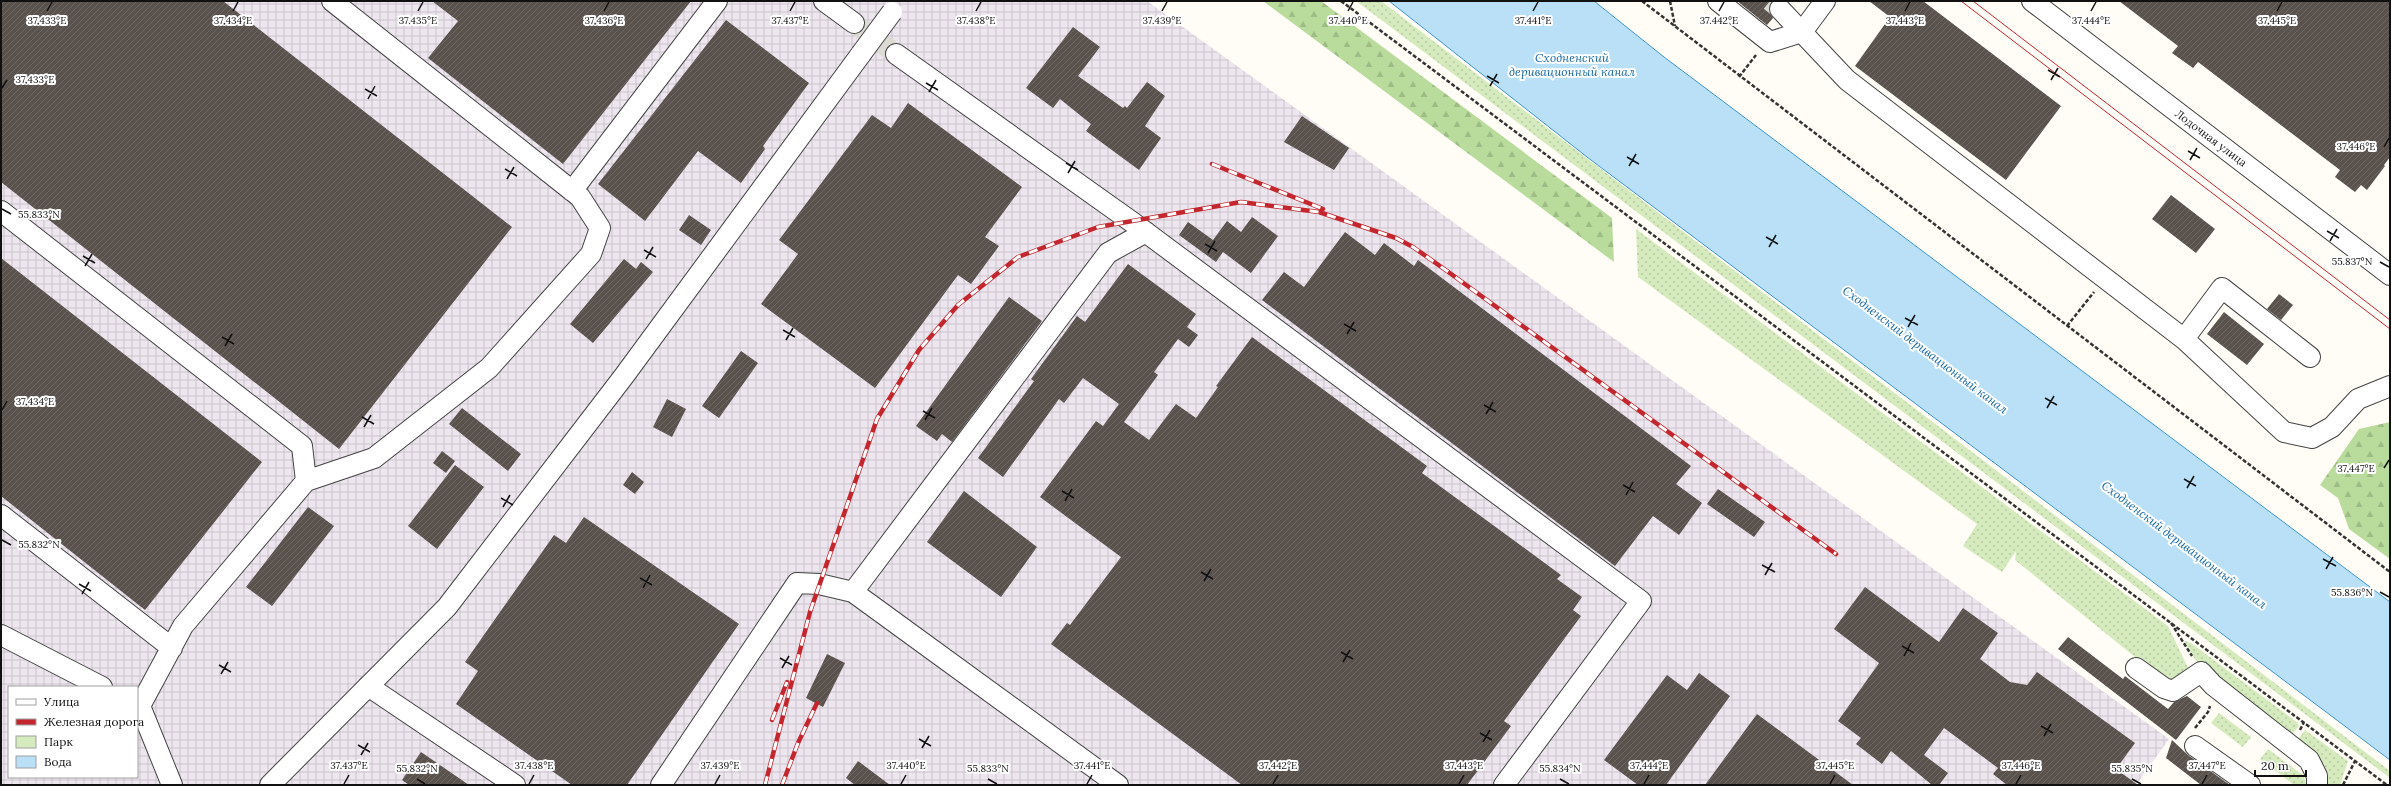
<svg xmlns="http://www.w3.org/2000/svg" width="2391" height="786" font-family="Lora,serif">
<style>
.industrial{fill:url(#industrial-grid);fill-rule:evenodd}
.green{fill:url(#green-dots)}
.forest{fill:url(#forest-firs)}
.water{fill:#b9e0f7;stroke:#3f96cf}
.building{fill:url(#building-hatch)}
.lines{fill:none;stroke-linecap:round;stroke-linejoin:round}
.minor-tunnel{stroke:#dbdad3;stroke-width:20;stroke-dasharray:20 10;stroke-linecap:butt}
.minor-casing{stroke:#444;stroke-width:22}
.path{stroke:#333;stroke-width:2.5;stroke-dasharray:4 2;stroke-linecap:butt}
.minor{stroke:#fff;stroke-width:20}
.tram{stroke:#c4262e;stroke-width:1}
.rail-casing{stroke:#c4262e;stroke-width:4.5}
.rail{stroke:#fff;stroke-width:3;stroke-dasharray:9;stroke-linecap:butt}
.minor-bridge-casing{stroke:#444;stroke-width:22;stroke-linecap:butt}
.minor-bridge{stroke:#fff;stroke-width:20}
.ticks{fill:none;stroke:#111;stroke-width:1.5}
.labels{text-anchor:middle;stroke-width:4;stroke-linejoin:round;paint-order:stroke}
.street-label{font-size:11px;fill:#111;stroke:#fff}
.water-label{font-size:12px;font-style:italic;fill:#1768a6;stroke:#fff}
.ticks-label{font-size:10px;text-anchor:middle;fill:#111;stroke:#fff;stroke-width:4;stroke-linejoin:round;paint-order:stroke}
</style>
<defs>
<pattern id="industrial-grid" width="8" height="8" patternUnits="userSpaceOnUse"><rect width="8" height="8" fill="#eee6ef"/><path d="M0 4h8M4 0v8" fill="none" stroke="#cbc4cc"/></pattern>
<pattern id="green-dots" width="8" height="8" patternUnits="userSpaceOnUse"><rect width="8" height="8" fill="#d5ebbd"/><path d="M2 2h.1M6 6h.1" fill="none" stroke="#b6c8a1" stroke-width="1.8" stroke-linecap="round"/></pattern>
<pattern id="forest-firs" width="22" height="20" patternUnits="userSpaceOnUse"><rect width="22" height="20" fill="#b9dc9c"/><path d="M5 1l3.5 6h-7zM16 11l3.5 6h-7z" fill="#9ebc85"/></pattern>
<pattern id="building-hatch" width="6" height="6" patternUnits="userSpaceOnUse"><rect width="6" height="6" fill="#5a524d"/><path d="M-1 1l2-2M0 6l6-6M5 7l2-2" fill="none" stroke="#6d6662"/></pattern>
</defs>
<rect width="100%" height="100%" fill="#fffdf5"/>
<!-- industrial -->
<path class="industrial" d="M1,1h1146l1022,738 -33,46h-2135zM9,687h128v90h-128z"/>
<!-- green -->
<path class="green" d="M1356,1h25l1009,770v7z
M1636,229l532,397 21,44 -13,13 -15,-5 -146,-118 1,-9 -14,21 -39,-26 14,-22 -339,-247z
M2185,641l6,2 107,80 1,3 -10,12c-27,-22 -94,-64 -104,-97z
M2219,713l32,24 -8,10 -32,-24z
M2305,730l43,31 -8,24h-17l-28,-42z
M2268,749l36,27 2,9h-12l-34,-26z"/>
<!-- forest -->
<path class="forest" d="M1263,1h58l291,217 2,44z
M2390,422v137l-41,-30 -11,-31 -18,-13 39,-56z"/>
<!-- water -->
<path class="water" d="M1389,1h205l70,56 726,545v158l-803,-603z"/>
<!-- building -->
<path class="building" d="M1,1h222l289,226 -173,222 -338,-267z
M432,1h259l-128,163 -135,-106 30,-37z
M1737,1h35l-3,10 4,7 -6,7z
M1869,1h54l138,105 -55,74 -151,-114 35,-49z
M2119,1h271v156l-6,8 1,1 -18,24 -6,-5 -6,7 -20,-15 5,-7 -142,-108 -5,6 -21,-15 6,-7z
M726,20l83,63 -46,63 2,3 -24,34 -43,-32 -53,70 -47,-37z
M1073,27l27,20 -22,29 45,32 2,-2 2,2 20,-26 18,14 -20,30 16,12 -22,32 -53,-39 5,-7 -31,-25 -7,9 -27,-20z
M908,103l114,84 -37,50 14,9 -28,38 -13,-9 -83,113 -114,-84 37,-50 -19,-14 93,-125 19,13z
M1302,116l47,32 -15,22 -50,-28z
M2171,195l44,34 -19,24 -44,-34z
M689,215l22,15 -10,15 -22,-15z
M1252,217l26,19 -27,37 -28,-21 -7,10 -37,-27 9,-13 25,18 14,-19 14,11z
M1345,232l30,23 9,-12 30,23 4,-6 273,206 -15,18 26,19 -23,32 -26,-19 -38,50 -353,-266 22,-28 20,15z
M1,258l261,204 -117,148 -144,-114z
M624,259l12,10 5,-7 12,10 -60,71 -23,-19z
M1128,264l68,50 -9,13 11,8 -9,12 -11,-8 -24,33 4,3 -34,47 25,18 27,-36 20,14 22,-31 -2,-1 36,-49 175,129 -5,7 139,102 -4,4 25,18 -9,13 8,6 -77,105 7,5 -44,59h-225l-191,-141 16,-21 3,2 51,-68 -81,-60 56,-76 7,5 16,-22 -36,-26 -19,25 -5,-4 -56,78 -25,-19 56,-77 -3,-2 46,-63 8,6z
M2279,294l14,11 -12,15 -14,-11z
M1009,297l33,24 -90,121 -10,-8 -5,7 -21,-15z
M2224,312l40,32 -17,21 -40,-31z
M741,351l17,12 -39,55 -17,-12z
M667,399l19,10 -14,28 -19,-10z
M462,408l59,46 -13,17 -59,-47z
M442,451l13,10 -9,12 -13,-10z
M455,465l29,22 -47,62 -29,-23z
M632,472l12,10 -9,12 -12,-9z
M1718,489l47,33 -11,15 -47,-33z
M964,491l73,56 -36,50 -74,-55z
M308,507l26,19 -62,80 -26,-19z
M584,517l155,107 -112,161h-55l-116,-81 22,-33 -13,-9 89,-127 12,8z
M1865,587l74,55 24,-34 35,25 -18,26 30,23 17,3 10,-13 98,71 -19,26 22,16h-131l-14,-11 5,-6 -54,-40 -20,27 24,18 -9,12h-7l-41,-34 -9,13 -26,-20 5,-6 -23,-17 41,-58 -45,-34z
M2068,637l55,42 2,-3 43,33 6,-7 13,-6 14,11 -25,33 -118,-91z
M827,654l18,9 -22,44 -17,-9z
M1699,673l31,23 -64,89h-28l-34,-25 63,-85 20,15z
M1757,714l96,71h-148z
M2172,740l16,15 42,30h-29l-35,-27z
M421,752l48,33h-60l-7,-5z
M858,761l32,24h-35l-9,-7z"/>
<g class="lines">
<!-- minor-tunnel -->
<path class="minor-tunnel" d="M1770,1l10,8
M854,23l42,31"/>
<defs>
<path id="minor" d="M824,1l30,22
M1718,1l52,41 32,-10 23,-31
M2032,1l358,274
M1780,9l67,71 337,259 38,-51 88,69
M896,54l236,168 509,379 -137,184
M572,191l145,-190
M1,211l301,235 4,35
M2184,339l100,93 28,6 20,-11 26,-28 32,-13
M1,515l171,133
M853,592l255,-339 38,-21
M1,635l101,52
M2136,668l28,20 9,3 28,-19 12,13 96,75 8,16v9
M368,686l147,99
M137,705l3,1 32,79
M140,706l43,-80 123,-145 68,-23 115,-90 102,-114 9,-26 -20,-31 -248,-196
M2195,746l55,39
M270,785l177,-178 177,-231 237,-322
M661,785l136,-202 22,1 34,8 265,193"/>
</defs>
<!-- minor casing -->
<use href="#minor" class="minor-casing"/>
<!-- path -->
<path class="path" d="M1341,1l1046,784
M1642,1l748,571
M1670,1l5,25
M1739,77l17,-22
M2067,326l27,-34
M2171,623l21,33
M2195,728l13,-16 2,-6
M2300,730l4,-8
M2343,785l12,-24"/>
<!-- minor -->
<use href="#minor" class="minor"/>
<!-- tram -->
<path class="tram" d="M1961,1l429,328
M1973,1l417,319"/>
<defs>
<path id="rail" d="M1212,164l111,45
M772,720l15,-38
M765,785l45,-173 67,-193 42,-69 39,-45 60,-48 80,-30 143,-25 78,10 77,26 17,9 34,24 389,283
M782,785l16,-42 19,-40"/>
</defs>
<!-- rail casing -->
<use href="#rail" class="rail-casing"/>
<!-- rail -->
<use href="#rail" class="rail"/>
<defs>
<path id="minor-bridge" d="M861,54l31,-42"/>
</defs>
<!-- minor-bridge casing -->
<use href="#minor-bridge" class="minor-bridge-casing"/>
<!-- minor-bridge -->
<use href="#minor-bridge" class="minor-bridge"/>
</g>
<!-- ticks -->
<path class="ticks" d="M47,11l5,-9M233,11l5,-9M418,11l5,-9M604,11l5,-9M790,11l5,-9M976,11l5,-9M1162,11l5,-9M1348,11l5,-9M1533,11l5,-9M1719,11l5,-9M1905,11l5,-9M2091,11l5,-9M2277,11l5,-9M2048,70l12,7M1487,76l12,7M2051,80l7,-12M926,83l12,7M1490,86l7,-12M2,88l5,-8M365,89l12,7M929,92l7,-12M368,99l7,-13M2384,147l5,-9M2188,151l12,7M1627,157l12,7M2190,160l7,-12M1066,163l12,7M1629,166l7,-12M505,169l12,7M1068,173l7,-12M507,179l7,-12M2,209l9,5M2327,231l12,7M1766,237l12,7M2330,241l7,-12M1205,244l12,7M1769,247l7,-12M644,250l12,7M1208,253l7,-12M83,256l12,7M646,259l7,-12M2380,262l9,5M85,266l7,-12M1905,318l13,7M1344,324l12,7M1908,327l7,-12M783,330l12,7M1347,334l7,-12M222,337l12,7M786,340l7,-12M225,346l7,-12M2045,398l12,7M1484,405l12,7M2047,408l7,-12M2,410l5,-9M923,411l12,7M1486,414l7,-12M362,417l12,7M925,420l7,-12M364,427l7,-12M2384,468l5,-8M2184,479l12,7M1623,485l12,7M2187,488l7,-12M1062,491l12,7M1626,495l7,-13M501,498l12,7M1065,501l7,-12M503,507l7,-12M2,540l9,5M2323,559l13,7M1762,565l13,7M2326,569l7,-12M1201,572l12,7M1765,575l7,-12M640,578l12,7M1204,581l7,-12M79,584l12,7M643,588l7,-13M2380,592l9,5M82,594l7,-12M1902,646l12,7M1341,652l12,7M1904,656l7,-13M780,658l12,7M1343,662l7,-12M219,665l12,7M782,668l7,-12M221,674l7,-12M2041,726l12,7M1480,733l12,7M2044,736l7,-12M919,739l12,7M1483,742l7,-12M358,745l12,7M922,748l7,-12M361,755l7,-12M417,779l8,5M988,779l9,5M1560,779l9,5M2132,779l9,5M344,784l5,-9M529,784l5,-9M715,784l5,-9M901,784l5,-9M1087,784l5,-9M1273,784l5,-9M1459,784l5,-9M1644,784l5,-9M1830,784l5,-9M2016,784l5,-9M2202,784l5,-9"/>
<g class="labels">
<!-- street labels -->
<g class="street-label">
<text transform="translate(2211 138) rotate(37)" y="4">Лодочная улица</text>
</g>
<!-- water labels -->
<g class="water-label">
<text x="1572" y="62">Сходненский<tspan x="1572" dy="14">деривационный канал</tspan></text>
<text transform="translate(1925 350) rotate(37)" y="4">Сходненский деривационный канал</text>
<text transform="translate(2184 545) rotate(37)" y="4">Сходненский деривационный канал</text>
</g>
</g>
<g class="ticks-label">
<text x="233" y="24">37.434°E</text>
<text x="47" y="24">37.433°E</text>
<text x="418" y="24">37.435°E</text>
<text x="604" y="24">37.436°E</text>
<text x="790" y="24">37.437°E</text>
<text x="976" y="24">37.438°E</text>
<text x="1162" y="24">37.439°E</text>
<text x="1348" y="24">37.440°E</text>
<text x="1533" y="24">37.441°E</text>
<text x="1719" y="24">37.442°E</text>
<text x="1905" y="24">37.443°E</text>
<text x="2091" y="24">37.444°E</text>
<text x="2277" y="24">37.445°E</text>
<text x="35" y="83">37.433°E</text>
<text x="2356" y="150">37.446°E</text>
<text x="39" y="218">55.833°N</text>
<text x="2352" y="265">55.837°N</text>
<text x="35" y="405">37.434°E</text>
<text x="2356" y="472">37.447°E</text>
<text x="39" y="548">55.832°N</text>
<text x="2352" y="596">55.836°N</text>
<text x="349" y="769">37.437°E</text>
<text x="534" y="769">37.438°E</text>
<text x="720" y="769">37.439°E</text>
<text x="906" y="769">37.440°E</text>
<text x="1092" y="769">37.441°E</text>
<text x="1278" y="769">37.442°E</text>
<text x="1464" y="769">37.443°E</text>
<text x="1649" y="769">37.444°E</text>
<text x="1835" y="769">37.445°E</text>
<text x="2021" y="769">37.446°E</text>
<text x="2207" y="769">37.447°E</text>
<text x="417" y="772">55.832°N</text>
<text x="988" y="772">55.833°N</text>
<text x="1560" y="772">55.834°N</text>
<text x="2132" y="772">55.835°N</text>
</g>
<!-- border -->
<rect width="2391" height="786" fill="none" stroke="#111111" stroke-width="4"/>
<!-- legend -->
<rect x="8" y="686" width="130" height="92" fill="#ffffff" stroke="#a0a0a0"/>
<rect x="16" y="699" width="20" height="6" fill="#ffffff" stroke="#a0a0a0"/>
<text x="44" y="706" font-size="12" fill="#111111">Улица</text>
<rect x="16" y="719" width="20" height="6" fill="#c4262e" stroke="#a0a0a0"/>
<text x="44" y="726" font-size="12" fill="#111111">Железная дорога</text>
<rect x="16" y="736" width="20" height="12" fill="#d5ebbd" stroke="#a0a0a0"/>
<text x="44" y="746" font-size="12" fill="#111111">Парк</text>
<rect x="16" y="756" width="20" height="12" fill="#b9e0f7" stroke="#a0a0a0"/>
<text x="44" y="766" font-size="12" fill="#111111">Вода</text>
<!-- scale -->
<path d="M2255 770v6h51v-6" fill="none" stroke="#111111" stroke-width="2"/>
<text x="2261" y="770" font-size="12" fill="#111111" stroke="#ffffff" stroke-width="3" paint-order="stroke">20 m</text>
</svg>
